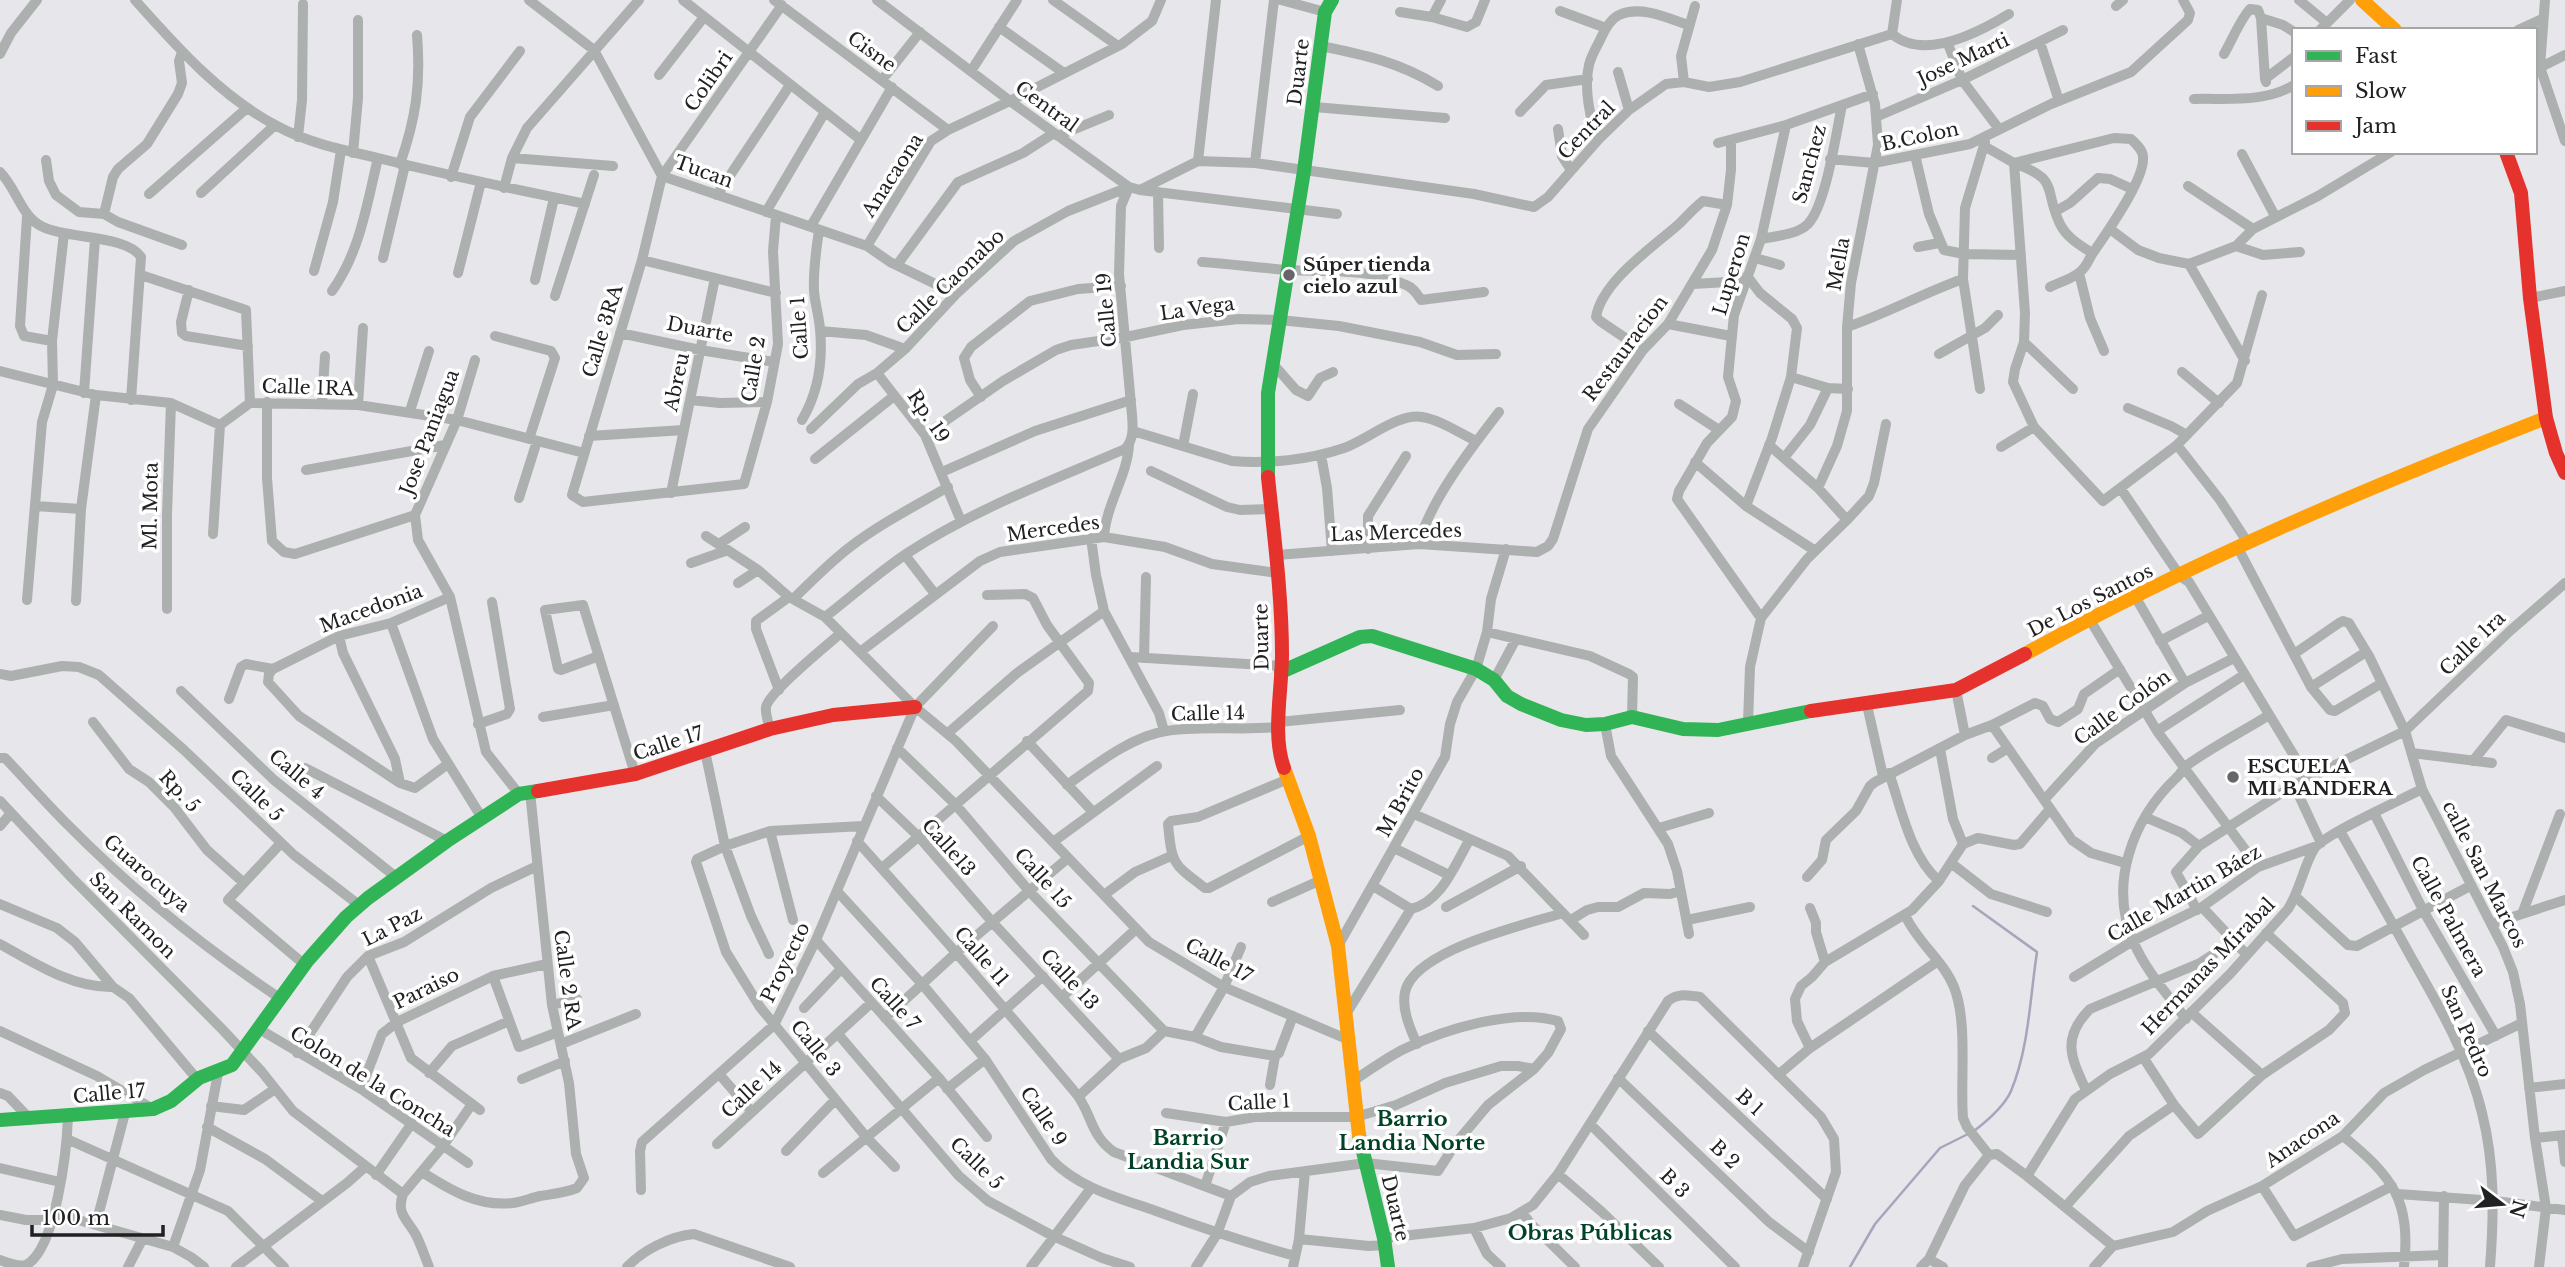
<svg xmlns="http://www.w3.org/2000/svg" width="2565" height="1267" font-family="'Libre Baskerville',serif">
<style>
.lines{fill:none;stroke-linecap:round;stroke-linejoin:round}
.stream{stroke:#a9a3bc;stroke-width:2.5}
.street{stroke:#acb0ae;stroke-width:10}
.fast{stroke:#30b455;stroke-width:14}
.slow{stroke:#ff9f0a;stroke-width:14}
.jam{stroke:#e5322d;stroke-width:14}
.poi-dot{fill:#666669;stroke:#fff;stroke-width:2.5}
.labels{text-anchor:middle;stroke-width:7;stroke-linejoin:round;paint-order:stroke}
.street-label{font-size:19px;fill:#212123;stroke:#fff}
.poi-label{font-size:19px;font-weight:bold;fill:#212123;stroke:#fff;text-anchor:start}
.neighbourhood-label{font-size:21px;font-weight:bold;fill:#004326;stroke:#fff}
</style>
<rect width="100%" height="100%" fill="#e7e6ea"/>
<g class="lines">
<!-- stream -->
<path class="stream" d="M1973,906l64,46c-7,45 -8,96 -26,139 -7,16 -24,30 -37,40
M1850,1267l25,-43 65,-76 28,-14"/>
<!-- street -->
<path class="street" d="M135,0c42,47 85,96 142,126 31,17 66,24 101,32 68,17 137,31 207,46
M529,0l65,50 68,126 205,70 23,16 66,32
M683,0l178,140
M774,0l174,130
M877,0l133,101 119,86 11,3 197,24
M1053,0l65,46
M1281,0l44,12
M2299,0l28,23
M2545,0l-5,67 25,74
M2116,6l7,-6
M1560,11l46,17
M1400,12l32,5 35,10 9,-5 9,-22
M1432,17l9,-17
M2261,18l22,7 11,7
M999,27l65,46
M2320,30l30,-30
M2518,30l24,-11
M1892,34c32,27 86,-1 117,-20
M1892,34l5,-34
M2040,42l19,59
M1948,44l14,36 37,49
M1321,46c44,9 78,16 117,40
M0,54l11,-21 26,-33
M2224,54c8,-14 16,-34 26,-45l8,1 3,8 4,61
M2535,70l30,-15
M971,71l46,-71
M1618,72l11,38
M659,75l45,-58
M882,80l38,-48
M1684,82l-3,-26 14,-50
M2266,82l-1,-3 29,-22
M2194,99c33,-1 71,4 100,-14
M1314,107l131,11
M1520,112l26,-27 42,-6
M1876,117l86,-37 101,-50
M1558,129l4,27 9,14
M1058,136l51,-21
M298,137l4,-37 1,-96
M1599,139c-10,-18 -15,-54 -10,-74 2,-9 7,-17 11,-25 4,-9 10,-21 19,-25 22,-10 49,3 69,10
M1718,143l68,-18 87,-31
M1984,146l30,17 100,-25 17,1c5,5 12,11 12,18 2,22 -36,75 -48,93 -6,7 -7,16 -15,22 -8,7 -20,10 -30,15
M353,153l5,-55v-78
M2242,154l33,62
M1915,155l14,59 15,36 20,4 57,1
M512,158l101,8
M1830,159l44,4 96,-19 81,-40 80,-32 57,-52 2,-7 -7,-13
M46,160l3,21 7,14 23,17 25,2 14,8 64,23
M1198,161l18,-161
M1255,163l19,-163
M400,164c16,-46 21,-80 17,-129
M0,172c17,17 21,45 43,55 24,12 84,8 98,30l-10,143
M451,177l19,-60 50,-66
M2188,186l65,43
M504,188l8,-30 15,-30 112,-128
M1140,190l58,-29 57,2 219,31 60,13 14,-10 51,-58 30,-29 37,-26 18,-2 25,5 31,-5 152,-48
M1158,192l1,56
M201,193l74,-68
M149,194l98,-86
M717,195l73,-110
M2056,211l14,-8 28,-25 12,1 22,10
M766,212l59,-100
M104,214l9,-37 5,-8 29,-25 31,-50 4,-11 -3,-22 3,-9
M776,216l-3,35 5,93 -11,58 -23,82 -161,18 -11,-7 70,-235 20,-84 120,-171
M27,217l-7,109 4,10 28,5
M811,226l81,-139
M2110,229l28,21 21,8 30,6 47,-18 17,-17 65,-33 73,-44
M1761,239c14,-3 36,-4 47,-15 18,-19 28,-90 34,-119
M867,246l64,-105 17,-11 62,-29 112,-57 30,-23 9,-21
M2236,246l27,9 37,-3
M1918,247l21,-4
M2092,253c-12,-8 -25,-15 -32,-29 -17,-35 1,-44 -46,-61l11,150 -1,29 -9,27 -2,13 21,45 69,74 74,-56 60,-62 25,-88
M383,258l22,-93
M1755,258l25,7
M642,260l134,33
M1202,262c29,2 58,6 87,8 37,2 82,-2 117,15 8,3 11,9 15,15l63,-8
M2189,264l56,97
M897,265l61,-83 65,-29 31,-20
M314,271l19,-69 8,-52
M458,273l23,-91
M2079,273l11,45 14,33
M141,275l105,35 4,93
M535,280l19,-82
M1693,284l52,-3
M189,290l-8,32 1,11 4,3 62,10
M332,291c28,-39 35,-87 46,-133
M555,296l39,-121
M2530,298l35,-7
M1668,324l63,12
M1847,327c39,-13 76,-34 116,-48
M820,331l46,4 39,14
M620,333l80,17 74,12
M495,336l56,15 4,7 -26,81
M2024,342l49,47
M1643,350l-43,-29 -4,-4c6,-36 57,-70 83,-93 8,-8 15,-16 24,-23l24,4
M1939,354l46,-26 13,-13
M1274,365l22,25 12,6 12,-18 13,-6
M0,371l96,24 75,8 49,22 30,-22 108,2 99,15 127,33
M2182,372l37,31
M877,373l48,62 36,86
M1791,377l37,11 20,1
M1980,389l-17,-110 2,-71 20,-66
M84,393l11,-154
M981,397l-11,-17 -6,-22 7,-11 59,-46 48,-12 43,-3
M690,400l30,3 47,-1
M267,402v76l5,63 12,11 11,2 120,-39 42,-95 18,-60
M322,403l3,-47
M1679,404l40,26
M358,405l5,-77
M2128,408l43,18 16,9
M410,411l19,-60
M802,420c16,-27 21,-59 18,-91 -1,-13 -5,-25 -6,-38 -1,-21 2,-40 5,-61
M811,429l47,-45 19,-11 28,-24 51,-55 58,-53 54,-30 61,-24
M1133,431l99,30c36,3 77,-1 112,-13 23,-8 54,-35 78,-31 19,3 37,16 54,24
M925,435l78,-54 53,-31 15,-5 55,-8 57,-12 56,-6 40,1 60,6 81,16 37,13 39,-1
M589,436l95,-6
M1769,445l49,43 29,32
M2177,445l43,55 28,43
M1183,446l10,-52
M2001,447l33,-20
M1321,455l6,33 5,63
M1784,458l26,-33 18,-37
M815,459l79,-63
M1695,462l51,44 68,44
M306,470l139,-25
M1151,471l76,36 13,3 31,-1
M942,472l93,-41 96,-31
M1818,488l19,-42 10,-35v-84l4,-44 27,-138 -3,-41 -17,-60
M2121,489l59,87 9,6 118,195
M671,493l44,-215
M519,498l18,-57
M35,506l46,3
M1746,506l26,-68 19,-61 6,-49 -5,-9 -32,-26 -13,-17
M415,515l3,25 32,57 36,155 33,42
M213,534l7,-109
M706,536l52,34 31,27 36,20 90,90 41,34 193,201 75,45 125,53
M1104,537c2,-33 23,-60 25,-92
M1091,538l5,37 8,36 55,102 5,18
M719,544l26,-17
M1419,544c10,-42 53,-97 80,-132
M2238,548l73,139 19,23 5,1 47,-28
M1368,549v-33l38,-60
M905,555l30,39
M1277,555l142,-11 118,8 11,-6 5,-7 35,-110 55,-79 25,-26 44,-74 15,-45 4,-35v-30
M691,563l37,-13
M738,583l20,-13
M2136,598l49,85
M793,599c19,-18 36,-36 57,-52 30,-23 65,-41 98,-60
M27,600l15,-178 11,-37 -1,-44 12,-108
M76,601l5,-92 15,-114
M167,609v-94l4,-112
M825,617c27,-21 53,-44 81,-63 68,-45 145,-73 219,-105 9,-9 8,-22 7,-34l-13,-141 2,-68 8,-19
M1761,618l-84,-119 2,-8 28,-48 25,-26 4,-16 -8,-24 6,-62 27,-76 25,-114
M2090,620l67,111 101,136
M391,623l42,116 49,79
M1487,632l103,24 39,18 4,3 -1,40
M339,636l4,17 52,106 5,24
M2160,641l48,-25
M860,652l120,-91 20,-9 104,-15 61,10 47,17 66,9
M2294,654l45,-31 4,-2 6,2 20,33 36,75 17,58 81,158 10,25 7,32 15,134 11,70 -7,59
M599,656l-38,14 -3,-1 -13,-59 38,-5 52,169
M1130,657l151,9
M1144,658l2,-81
M0,674l11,2 51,-10 17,1 20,8 85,75 110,105 65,50
M1494,680l22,-41
M2311,687l55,-35
M779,690l-23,-61v-8l33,-24
M1956,690l9,45
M181,691l93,89 122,97
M229,699l12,-32 5,-3 27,5
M1867,705l16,71
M543,717l71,-12
M93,722l36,47 20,13 25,25 33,43 37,33
M1279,722l121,-12
M1748,723l2,-56 11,-49 46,-59 40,-39 22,-24 5,-13 12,-59
M478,724l29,-10 3,-5 -18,-107
M1605,724l6,32 57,88 9,27 12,63
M1992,725l43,-22 8,3 7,13 8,3 20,-13 6,-15 36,-25
M770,729c-2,-7 -5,-16 -4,-22 3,-15 61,-62 75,-74
M2157,731l87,-56
M948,733l69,-60 87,-62
M1027,741l66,71
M897,748l58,56 75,88 134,139
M1940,749l13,70 10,25
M705,751l20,95 26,70 18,38
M2412,753l80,10
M0,758h5c21,22 41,45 63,67 64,65 137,123 213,174
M1992,758l16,-10
M2473,761l33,-41 59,18
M448,764l-33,24 -15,-5 -101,-67 -31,-34 1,-8 4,-5 66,-33 52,-13 59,-26
M305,768l142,73
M1889,773c12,34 21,83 50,108
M1288,779l-90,38 -27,4 -3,3c4,41 5,40 37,64h4l100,-52
M1067,785c28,-20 65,-49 99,-54 37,-6 76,0 113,-4
M2294,785l27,58
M876,796l43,41 75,87 125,135
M2044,800l52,-57 89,-60 49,-25
M0,801l72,77 150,151 40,43 31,39 110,83
M2374,813l50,99 72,124
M1414,814l94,42 76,79
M2145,817l37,16 17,13
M0,826l11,-13
M863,826l-93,5 -45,15 -28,13 -1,3 30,90 34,55 107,131 28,29
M1659,828l50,-15
M770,831l23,89
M2340,831c24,42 48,84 71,126 28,49 58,101 71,156 13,51 12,102 8,154
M857,841c74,82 146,165 217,250 18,20 15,44 40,61l117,44
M1053,842l104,-76
M281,843l-53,57 77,65
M1394,848l55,27
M1951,863l40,31 56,18
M882,868l206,-177 1,-8 -42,-58 -14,-27 -8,-4 -38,1
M1807,877l15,-17 4,-20 30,-29 14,-25 5,-4 90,-47 27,-10 80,115 19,13 34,10
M1373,886l38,23c31,-7 44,-45 59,-70
M837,891l85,93 63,75 66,100c27,29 68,39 105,52 46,17 92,32 139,45
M1104,895l31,-23 36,-16
M2296,897l52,48 9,1 113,-60
M1272,902l49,-22
M0,904l57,24 18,14 38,45 16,11 68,81
M1446,907l75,-41
M2202,907l45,48
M1810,908l6,15v9l9,30
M2197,910l-21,-38 23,-26 95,-61 111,-54 106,-101 54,-47
M2522,914l38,-100
M1905,915c12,27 38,45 49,72 14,35 6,93 9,131l4,9 22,28
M1571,920l16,-10 11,-3h20l26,-14 26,1 11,-3
M1687,920l63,-13
M2491,924l74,-24
M816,940l123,138 48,59
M0,944c34,19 72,44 113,43
M1338,946l107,-189 5,-33 7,-22 19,-33 11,-37 4,-33 15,-50
M368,956l43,102 69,52
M493,976l26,71 39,-15
M2074,977l59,-36 69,-34 56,-40 56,-20
M1063,996l72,-66
M552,1005l25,-6
M804,1008l37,-39
M2191,1012l71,63
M1346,1014l65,-105
M885,1018l71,-65 112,-95
M2186,1019c-18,-24 -40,-48 -52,-76 -26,-58 -2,-123 42,-165 5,-4 6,-9 10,-12 26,-19 56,-34 83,-51
M259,1029l102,60 107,74
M0,1031l97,45 56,33
M1648,1031l179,168
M838,1034l121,142 29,25 65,35 49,22 28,9
M1195,1037l29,-50 17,-40
M970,1041l73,-65
M561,1044l75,-30
M1417,1044c-7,-15 -18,-40 -10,-58 18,-38 116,-61 156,-73
M1810,1048l-13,-27 -2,-22 6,-13 11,-9 13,-15 87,-52 27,-29 24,-37 15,-6 36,7 6,-1 30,-35
M297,1053l50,-76 21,-21 36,-14 87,-54 46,-22
M2143,1057l31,48 24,29 64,-59 67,-45 16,-17 -2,-10 -77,-70
M429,1073l23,-27 57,-25
M720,1075l31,36
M1778,1075l32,-27 128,-87
M1618,1078l151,144 40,30
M522,1079l43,-18
M1270,1085l5,-29 4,-3 14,-37
M2529,1088l36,-4
M361,1089l21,-55 15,-12 96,-46 54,-12
M947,1089l38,-30
M2086,1090c-15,-32 -25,-52 4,-81l110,-46 14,-9
M0,1093l8,3 21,22
M1079,1096l40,-37 27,-11 18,-17 31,6 26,10 54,9
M211,1106l33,4 31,-21
M1166,1113l60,9 29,-5h101l40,-12 49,-22 56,-17h17l16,3
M1590,1124l145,143
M207,1127l58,32 57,42
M2343,1136c50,41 68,64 61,131
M2562,1136l3,26
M2535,1138l30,-3
M67,1139l161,72 56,56
M717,1144l154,-141
M786,1151l49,-51
M1989,1155l8,-1 30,22 48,-77 35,-25 39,-20 81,-80 58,-65c12,-19 15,-41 26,-60 8,-14 89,-50 108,-60
M0,1168l60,14
M422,1172c28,18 56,35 91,31 9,-1 18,-5 27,-7 13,-2 24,-3 37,-8l7,-10 -8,-24 -7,-71 -17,-78 -22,-213
M823,1173l116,-95
M1558,1174l44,38 57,55
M376,1175l36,-52
M2027,1176l86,70
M1205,1186l21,-64
M2262,1186l32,50 98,-50
M641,1190l-1,-39 2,-9 132,-117 42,-85 99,-233 78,-81
M2398,1194l97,7 70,9
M1231,1196l19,-14 19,-6 97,-13 72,8 18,-28 32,-38 46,-36 14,-16 13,-24 -3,-8c-45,-13 -113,8 -154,28 -18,9 -34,21 -51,32
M2065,1207l64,-71 45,-31
M1522,1212l8,11 45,44
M54,1213l119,34 18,10 13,10
M0,1215l26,5h26
M96,1224l29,-111
M1474,1228l13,26 14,13
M1384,1238l90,-10 37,-10 22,-13 25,-31 110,-173c10,-8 20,-6 32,-4l121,120 13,22 2,33 -33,95
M1299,1239l70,7 16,-1
M173,1247l27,-77 18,-97
M1929,1259l14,8
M0,1260c8,3 18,7 26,5 30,-15 41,-117 42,-149
M128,1267l14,-27
M236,1267l111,-84 18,-16
M429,1267c-4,-10 -8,-22 -13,-32 -9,-16 -20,-21 -13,-41l40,-48 29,-42
M627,1267c16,-17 44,-31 67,-33l96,33
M1031,1267l60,-79
M1196,1267l21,-33 14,-38
M1293,1267l6,-28 6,-68
M1921,1267l8,-8 36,-74 24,-30
M2094,1267l19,-21 60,-14 34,-21 55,-25 81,-50 41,-43 40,-23 98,-47
M2311,1267l31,-8 101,-4
M2443,1267l1,-71"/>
<!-- fast -->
<path class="fast" d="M1268,477v-84l36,-222 21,-159 7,-12
M1281,672l79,-35 12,-1 104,33 18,11 13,16 14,8 40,16 25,5 19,-1 27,-7 51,12 35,1 93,-19
M0,1120l153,-11 18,-8 28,-23 33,-13 76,-105 38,-43 22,-19 79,-57 72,-47 19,-3
M1359,1135l25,103 4,29"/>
<!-- slow -->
<path class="slow" d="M2362,0l33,30
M2025,654c166,-92 344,-167 521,-236
M1284,768l25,68 29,110 21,189"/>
<!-- jam -->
<path class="jam" d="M2506,152l15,41 9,105 16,120 10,35 9,20
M1268,477c6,59 14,119 14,178 0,35 -10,80 2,113
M1811,711l145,-21 69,-36
M538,791l97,-17 135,-45 63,-14 82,-8"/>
</g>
<!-- markers -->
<g class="poi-dot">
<circle cx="1289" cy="275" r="7"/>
<circle cx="2233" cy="777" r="7"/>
</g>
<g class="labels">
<!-- street labels -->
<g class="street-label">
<text transform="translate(872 51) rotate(36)" y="7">Cisne</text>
<text transform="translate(1963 59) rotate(-25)" y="7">Jose Marti</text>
<text transform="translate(1298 72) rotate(-83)" y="7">Duarte</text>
<text transform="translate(708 81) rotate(-55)" y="7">Colibri</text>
<text transform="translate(1047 106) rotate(36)" y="7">Central</text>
<text transform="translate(1586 130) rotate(-46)" y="7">Central</text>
<text transform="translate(1920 136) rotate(-12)" y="7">B.Colon</text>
<text transform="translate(1809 164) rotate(-75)" y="7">Sanchez</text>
<text transform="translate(704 171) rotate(20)" y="7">Tucan</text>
<text transform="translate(892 175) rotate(-57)" y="7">Anacaona</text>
<text transform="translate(1838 264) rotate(-80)" y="7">Mella</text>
<text transform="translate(1731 274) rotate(-73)" y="7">Luperon</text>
<text transform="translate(950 281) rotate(-44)" y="7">Calle Caonabo</text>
<text transform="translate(1197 308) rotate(-8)" y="7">La Vega</text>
<text transform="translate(1106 310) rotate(-95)" y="7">Calle 19</text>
<text transform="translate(799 328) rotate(-94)" y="7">Calle 1</text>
<text transform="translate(700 329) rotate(11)" y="7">Duarte</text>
<text transform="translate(602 331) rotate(-73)" y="7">Calle 3RA</text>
<text transform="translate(1625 348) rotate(-53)" y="7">Restauracion</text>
<text transform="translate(753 369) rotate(-81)" y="7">Calle 2</text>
<text transform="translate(676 382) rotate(-78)" y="7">Abreu</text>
<text transform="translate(308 387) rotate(2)" y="7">Calle 1RA</text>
<text transform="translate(929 416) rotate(56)" y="7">Rp. 19</text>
<text transform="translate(429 432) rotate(-69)" y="7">Jose Paniagua</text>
<text transform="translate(150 506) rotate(-89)" y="7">Ml. Mota</text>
<text transform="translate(1053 528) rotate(-8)" y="7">Mercedes</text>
<text transform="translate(1396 532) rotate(-2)" y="7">Las Mercedes</text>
<text transform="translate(2090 600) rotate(-27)" y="7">De Los Santos</text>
<text transform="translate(371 608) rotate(-20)" y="7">Macedonia</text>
<text transform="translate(1261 637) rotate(-91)" y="7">Duarte</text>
<text transform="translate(2472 643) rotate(-44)" y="7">Calle 1ra</text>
<text transform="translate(2122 707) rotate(-36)" y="7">Calle Colón</text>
<text transform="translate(1208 713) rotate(-1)" y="7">Calle 14</text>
<text transform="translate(668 743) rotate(-18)" y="7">Calle 17</text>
<text transform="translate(297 774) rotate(40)" y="7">Calle 4</text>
<text transform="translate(180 791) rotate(47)" y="7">Rp. 5</text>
<text transform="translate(257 795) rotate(44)" y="7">Calle 5</text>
<text transform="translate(1400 802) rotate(-61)" y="7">M Brito</text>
<text transform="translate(949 847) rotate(48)" y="7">Calle13</text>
<text transform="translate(147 873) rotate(41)" y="7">Guarocuya</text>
<text transform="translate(2485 874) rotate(63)" y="7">calle San Marcos</text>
<text transform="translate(1043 878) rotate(48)" y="7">Calle 15</text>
<text transform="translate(2184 893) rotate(-30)" y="7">Calle Martin Báez</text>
<text transform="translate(133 915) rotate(45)" y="7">San Ramon</text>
<text transform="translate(2449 916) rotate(61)" y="7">Calle Palmera</text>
<text transform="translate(392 926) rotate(-27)" y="7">La Paz</text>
<text transform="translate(982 956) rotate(49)" y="7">Calle 11</text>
<text transform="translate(1219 960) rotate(28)" y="7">Calle 17</text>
<text transform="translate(785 962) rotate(-64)" y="7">Proyecto</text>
<text transform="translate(2208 966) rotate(-46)" y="7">Hermanas Mirabal</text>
<text transform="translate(1070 979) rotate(47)" y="7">Calle 13</text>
<text transform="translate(568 980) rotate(82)" y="7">Calle 2 RA</text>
<text transform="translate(426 988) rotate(-26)" y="7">Paraiso</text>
<text transform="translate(895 1003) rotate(48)" y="7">Calle 7</text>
<text transform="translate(2467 1031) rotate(66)" y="7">San Pedro</text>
<text transform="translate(816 1048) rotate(51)" y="7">Calle 3</text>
<text transform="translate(373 1081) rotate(32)" y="7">Colon de la Concha</text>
<text transform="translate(751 1089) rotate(-43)" y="7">Calle 14</text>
<text transform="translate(109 1093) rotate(-5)" y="7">Calle 17</text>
<text transform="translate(1259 1102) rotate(-3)" y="7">Calle 1</text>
<text transform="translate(1750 1102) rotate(43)" y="7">B 1</text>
<text transform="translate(1044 1116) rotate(56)" y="7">Calle 9</text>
<text transform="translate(2302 1139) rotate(-34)" y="7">Anacona</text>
<text transform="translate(1725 1154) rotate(44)" y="7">B 2</text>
<text transform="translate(977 1163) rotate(44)" y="7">Calle 5</text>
<text transform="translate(1675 1183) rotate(45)" y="7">B 3</text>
<text transform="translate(1396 1208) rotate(77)" y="7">Duarte</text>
</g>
<!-- poi labels -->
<g class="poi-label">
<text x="1303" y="271">Súper tienda<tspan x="1303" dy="22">cielo azul</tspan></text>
<text x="2247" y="773">ESCUELA<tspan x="2247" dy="22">MI BANDERA</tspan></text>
</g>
<!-- neighbourhood labels -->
<g class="neighbourhood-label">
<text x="1412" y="1126">Barrio<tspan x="1412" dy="24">Landia Norte</tspan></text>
<text x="1188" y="1145">Barrio<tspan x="1188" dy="24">Landia Sur</tspan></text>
<text x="1590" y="1240">Obras Públicas</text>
</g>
</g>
<!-- legend -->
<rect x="2292" y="28" width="245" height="126" fill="#ffffff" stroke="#a6a6a7" stroke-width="2"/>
<rect x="2306" y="51" width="35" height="10" fill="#30b455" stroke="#a6a6a7" stroke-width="2"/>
<text x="2355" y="63" font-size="21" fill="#212123">Fast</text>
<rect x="2306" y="86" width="35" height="10" fill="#ff9f0a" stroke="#a6a6a7" stroke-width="2"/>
<text x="2355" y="98" font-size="21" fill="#212123">Slow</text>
<rect x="2306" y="121" width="35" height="10" fill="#e5322d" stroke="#a6a6a7" stroke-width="2"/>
<text x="2355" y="133" font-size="21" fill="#212123">Jam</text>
<!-- north arrow -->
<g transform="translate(2502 1204) rotate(106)" stroke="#ffffff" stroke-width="5" paint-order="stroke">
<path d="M0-5L12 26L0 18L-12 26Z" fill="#212123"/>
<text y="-10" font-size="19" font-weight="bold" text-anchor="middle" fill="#212123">N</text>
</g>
<!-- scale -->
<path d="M32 1225v10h131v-10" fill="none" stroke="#212123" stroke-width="3.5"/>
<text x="42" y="1225" font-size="21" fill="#212123" stroke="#ffffff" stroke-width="5" paint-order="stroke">100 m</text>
</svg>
